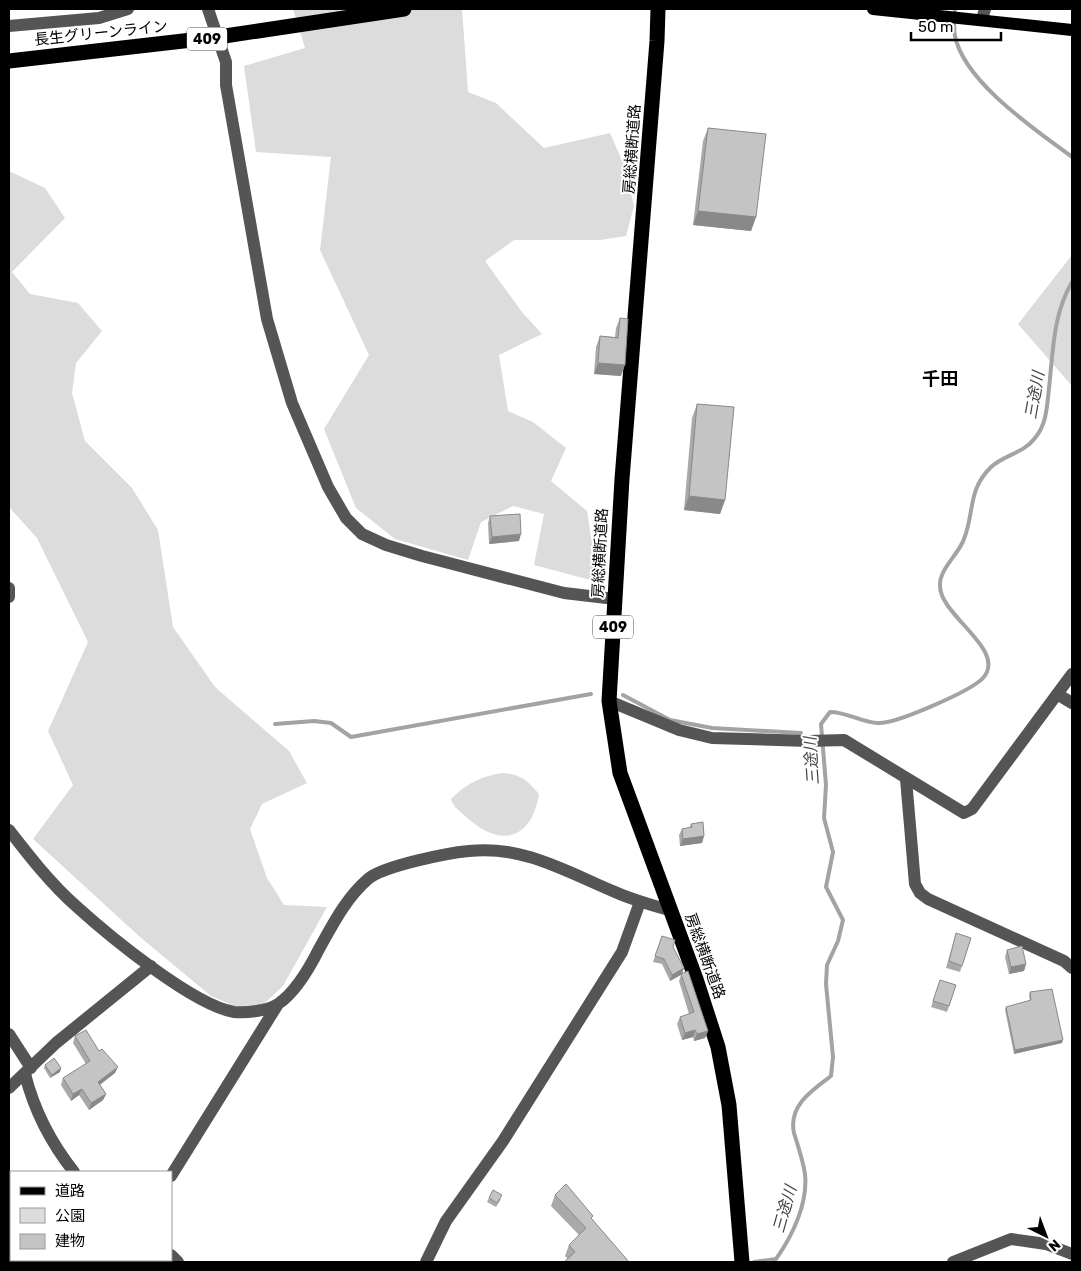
<svg xmlns="http://www.w3.org/2000/svg" width="1081" height="1271" font-family="Rubik,'Noto Sans JP',sans-serif">
<style>
.green{fill:#dcdcdc}
.lines{fill:none;stroke-linecap:round;stroke-linejoin:round}
.stream{stroke:#a3a3a3;stroke-width:4}
.minor{stroke:#555;stroke-width:12}
.major{stroke:#000;stroke-width:12}
.highway{stroke:#000;stroke-width:15}
.wall{fill:#a9a9a9}
.shaded-wall{fill:#898989}
.building{fill:#c4c4c4;stroke:#898989}
.labels{text-anchor:middle;stroke-width:4;stroke-linejoin:round;paint-order:stroke}
.shield{fill:#fff;stroke:#4c4c4c;stroke-width:1}
.shield-label{font-size:14px;font-weight:bold;fill:#000}
.street-label{font-size:15px;fill:#000;stroke:#fff}
.water-label{font-size:16px;font-style:italic;fill:#444;stroke:#fff}
.quarter-label{font-size:18px;font-weight:bold;fill:#000;stroke:#fff}
</style>
<rect width="100%" height="100%" fill="#fff"/>
<!-- green -->
<path class="green" d="M293,9h169l6,83 28,11 48,45 66,-15 14,32 10,41 -8,30 -26,4h-86l-29,21 37,51 20,22 -43,21 9,56 25,11 33,26 -15,33 36,30 11,71 -64,-17 10,-51 -31,-8 -32,16 -13,38 -73,-21 -39,-31 -32,-79 45,-74 -49,-105 11,-93 -75,-5 -12,-86 61,-18z
M9,171l36,17 20,30 -53,54 18,22 48,9 24,28 -26,32 -4,30 13,48 47,47 26,42 15,97 42,60 74,64 18,32 -45,21 -12,25 17,49 17,27 43,2 -44,79 -30,28 -42,-18 -71,-59 -107,-98 40,-54 -25,-54 40,-89 -51,-104 -28,-31z
M1072,255v131l-54,-62z
M503,773c18,1 25,8 36,21 -8,48 -40,53 -73,23 -6,-6 -13,-10 -15,-18 15,-15 30,-23 52,-26z"/>
<g class="lines">
<!-- stream -->
<path class="stream" d="M955,9c0,8 -2,19 0,27 9,46 81,94 117,121
M623,695l47,25 42,8 89,5
M275,724l39,-3 17,2 20,14 240,-43
M754,1262l22,-3c17,-24 32,-56 29,-85 -2,-14 -7,-28 -11,-41 -6,-27 18,-43 37,-57l2,-19 -7,-73 1,-19 11,-24 5,-21 -17,-33 7,-35 -9,-34 2,-33 -5,-61 9,-12c17,0 30,10 47,11 17,2 94,-32 106,-45 25,-28 -43,-62 -43,-92 -1,-17 19,-32 24,-47 11,-28 3,-48 27,-72 13,-12 33,-14 44,-29 12,-14 12,-33 14,-50 4,-36 4,-74 23,-106"/>
<!-- minor -->
<path class="minor" d="M208,9l18,53v23l41,234 25,84 36,84 18,31 16,16 24,11 36,11 142,37 51,6
M982,19l3,-10
M9,26l90,-8 29,-9
M9,588v9
M1057,694l15,9
M609,701l70,29 33,8 97,3 35,-1 120,73 8,-4 100,-135
M906,779l9,105 5,9 8,6 136,62 8,7
M9,830c21,27 42,54 67,76 33,30 117,99 158,106 13,1 33,-1 44,-8 18,-12 32,-37 41,-55 14,-25 27,-51 49,-70 15,-13 79,-26 101,-28 54,-6 98,21 146,41 18,8 36,13 54,18
M9,1034l22,34
M25,1074c9,36 26,69 49,98
M9,1088l47,-45 95,-77
M171,1176l107,-172
M171,1255l7,7
M79,1262l2,-2
M426,1262l20,-41 57,-80 119,-189 18,-50
M953,1262l58,-23 35,5 26,10"/>
<!-- major -->
<path class="major" d="M873,9l199,21"/>
<!-- highway -->
<path class="highway" d="M658,9l-1,32 -35,438 -13,222 11,72 76,206 22,68 11,58 13,157
M9,61l209,-24 186,-28"/>
</g>
<!-- wall -->
<path class="wall" d="M708,128l48,89 -5,14 -58,-6 10,-84z
M620,318l1,58 -27,-2 2,-27 4,-11 15,1 1,-9z
M697,404l28,96 -5,14 -36,-4 8,-92z
M490,516l29,25 -30,3 -1,-21z
M691,824l13,12 -2,7 -22,3 -1,-11 3,-6 8,-2z
M956,933l15,5 -11,34 -14,-4z
M662,936l20,37 26,58 -3,7 -11,3 -1,-4 -11,3 -5,-16 3,-7 9,-3 -10,-33 2,-6 -11,6 -8,-17 -9,-2z
M1007,950l19,14 -2,7 -15,3 -4,-17z
M940,980l16,5 -9,27 -16,-5z
M1030,992l32,51 -48,11 -9,-44 1,-3 24,-6 -1,-5z
M75,1036l24,15 16,22 -15,12 6,9 -3,6 -14,10 -10,-15 -8,6 -10,-16 2,-7 23,-14 -13,-21z
M45,1065l16,3 -1,4 -10,6 -6,-10z
M555,1195l37,24 37,43 -61,-3 -3,-3 4,-11 10,-10 -28,-29z
M489,1198l12,1 -5,8 -9,-5z"/>
<!-- shaded-wall -->
<path class="shaded-wall" d="M698,211l58,6 -5,14 -58,-6z
M598,363l27,2 -4,11 -27,-2z
M689,496l36,4 -5,14 -36,-4z
M521,534l-2,7 -30,3 3,-7z
M704,836l-2,7 -22,3 3,-7z
M1026,964l-2,7 -15,3 2,-7z
M684,968l-2,6 -12,7 2,-6z
M695,1030l-2,7 -11,3 3,-7z
M708,1031l-3,7 -11,3 3,-7z
M1063,1040l-1,3 -48,11 1,-4z
M118,1067l-3,6 -20,15 3,-6z
M61,1068l-1,4 -10,6 2,-3z
M82,1089l-3,6 -8,6 2,-7z
M106,1094l-3,6 -14,10 2,-7z"/>
<!-- building -->
<path class="building" d="M708,128l58,6 -10,83 -58,-6z
M620,318l8,1 -3,46 -27,-2 2,-27 18,2z
M697,404l37,3 -9,93 -36,-4z
M520,514l1,20 -29,3 -2,-21z
M703,822l1,14 -21,3 -1,-10 10,-2 -1,-3z
M956,933l15,5 -9,28 -13,-5z
M662,936l13,4 -2,7 11,21 -12,7 -8,-16 -9,-3z
M1022,946l4,18 -15,3 -4,-17z
M688,971l20,60 -11,3 -2,-4 -10,3 -5,-16 14,-5 -13,-38z
M940,980l16,5 -7,21 -16,-5z
M1052,989l11,51 -48,10 -9,-43 25,-7 -1,-8z
M86,1030l13,21 3,-2 16,18 -20,15 8,12 -15,9 -9,-14 -9,5 -10,-16 27,-17 -15,-25z
M54,1058l7,10 -9,7 -7,-10z
M566,1184l27,32 -2,2 38,44h-65l11,-10 -6,-7 17,-17 -31,-33z
M493,1190l9,5 -5,8 -8,-5z"/>
<g class="labels">
<!-- shield labels -->
<g class="shield">
<rect x="187" y="27.5" width="40" height="23" rx="4"/>
<rect x="593" y="615.5" width="40" height="23" rx="4"/>
</g>
<g class="shield-label">
<text x="207" y="44">409</text>
<text x="613" y="632">409</text>
</g>
<!-- street labels -->
<g class="street-label">
<text transform="translate(101 33) rotate(-6)" y="5">長生グリーンライン</text>
<text transform="translate(632 149) rotate(-86)" y="5">房総横断道路</text>
<text transform="translate(600 553) rotate(-87)" y="5">房総横断道路</text>
<text transform="translate(705 956) rotate(70)" y="5">房総横断道路</text>
</g>
<!-- water labels -->
<g class="water-label">
<text transform="translate(1034 395) rotate(-80)" y="6">三途川</text>
<text transform="translate(811 761) rotate(-94)" y="6">三途川</text>
<text transform="translate(784 1209) rotate(-74)" y="6">三途川</text>
</g>
<!-- quarter labels -->
<g class="quarter-label">
<text x="940" y="385">千田</text>
</g>
</g>
<!-- border -->
<rect width="1081" height="1271" fill="none" stroke="#000000" stroke-width="20"/>
<!-- legend -->
<rect x="10" y="1171" width="162" height="90" fill="#ffffff" stroke="#999999"/>
<rect x="20" y="1187" width="25" height="8" fill="#000000" stroke="#999999"/>
<text x="55" y="1196" font-size="15" fill="#000000">道路</text>
<rect x="20" y="1208" width="25" height="15" fill="#dcdcdc" stroke="#999999"/>
<text x="55" y="1221" font-size="15" fill="#000000">公園</text>
<rect x="20" y="1234" width="25" height="15" fill="#c4c4c4" stroke="#999999"/>
<text x="55" y="1246" font-size="15" fill="#000000">建物</text>
<!-- north arrow -->
<g transform="translate(1046 1236) rotate(138)" stroke="#ffffff" stroke-width="4" paint-order="stroke">
<path d="M0-4L9 19L0 12L-9 19Z" fill="#000000"/>
<text y="-8" font-size="14" font-weight="bold" text-anchor="middle" fill="#000000">N</text>
</g>
<!-- scale -->
<path d="M911 32v8h90v-8" fill="none" stroke="#000000" stroke-width="2.5"/>
<text x="918" y="32" font-size="15" fill="#000000" stroke="#ffffff" stroke-width="4" paint-order="stroke">50 m</text>
</svg>
